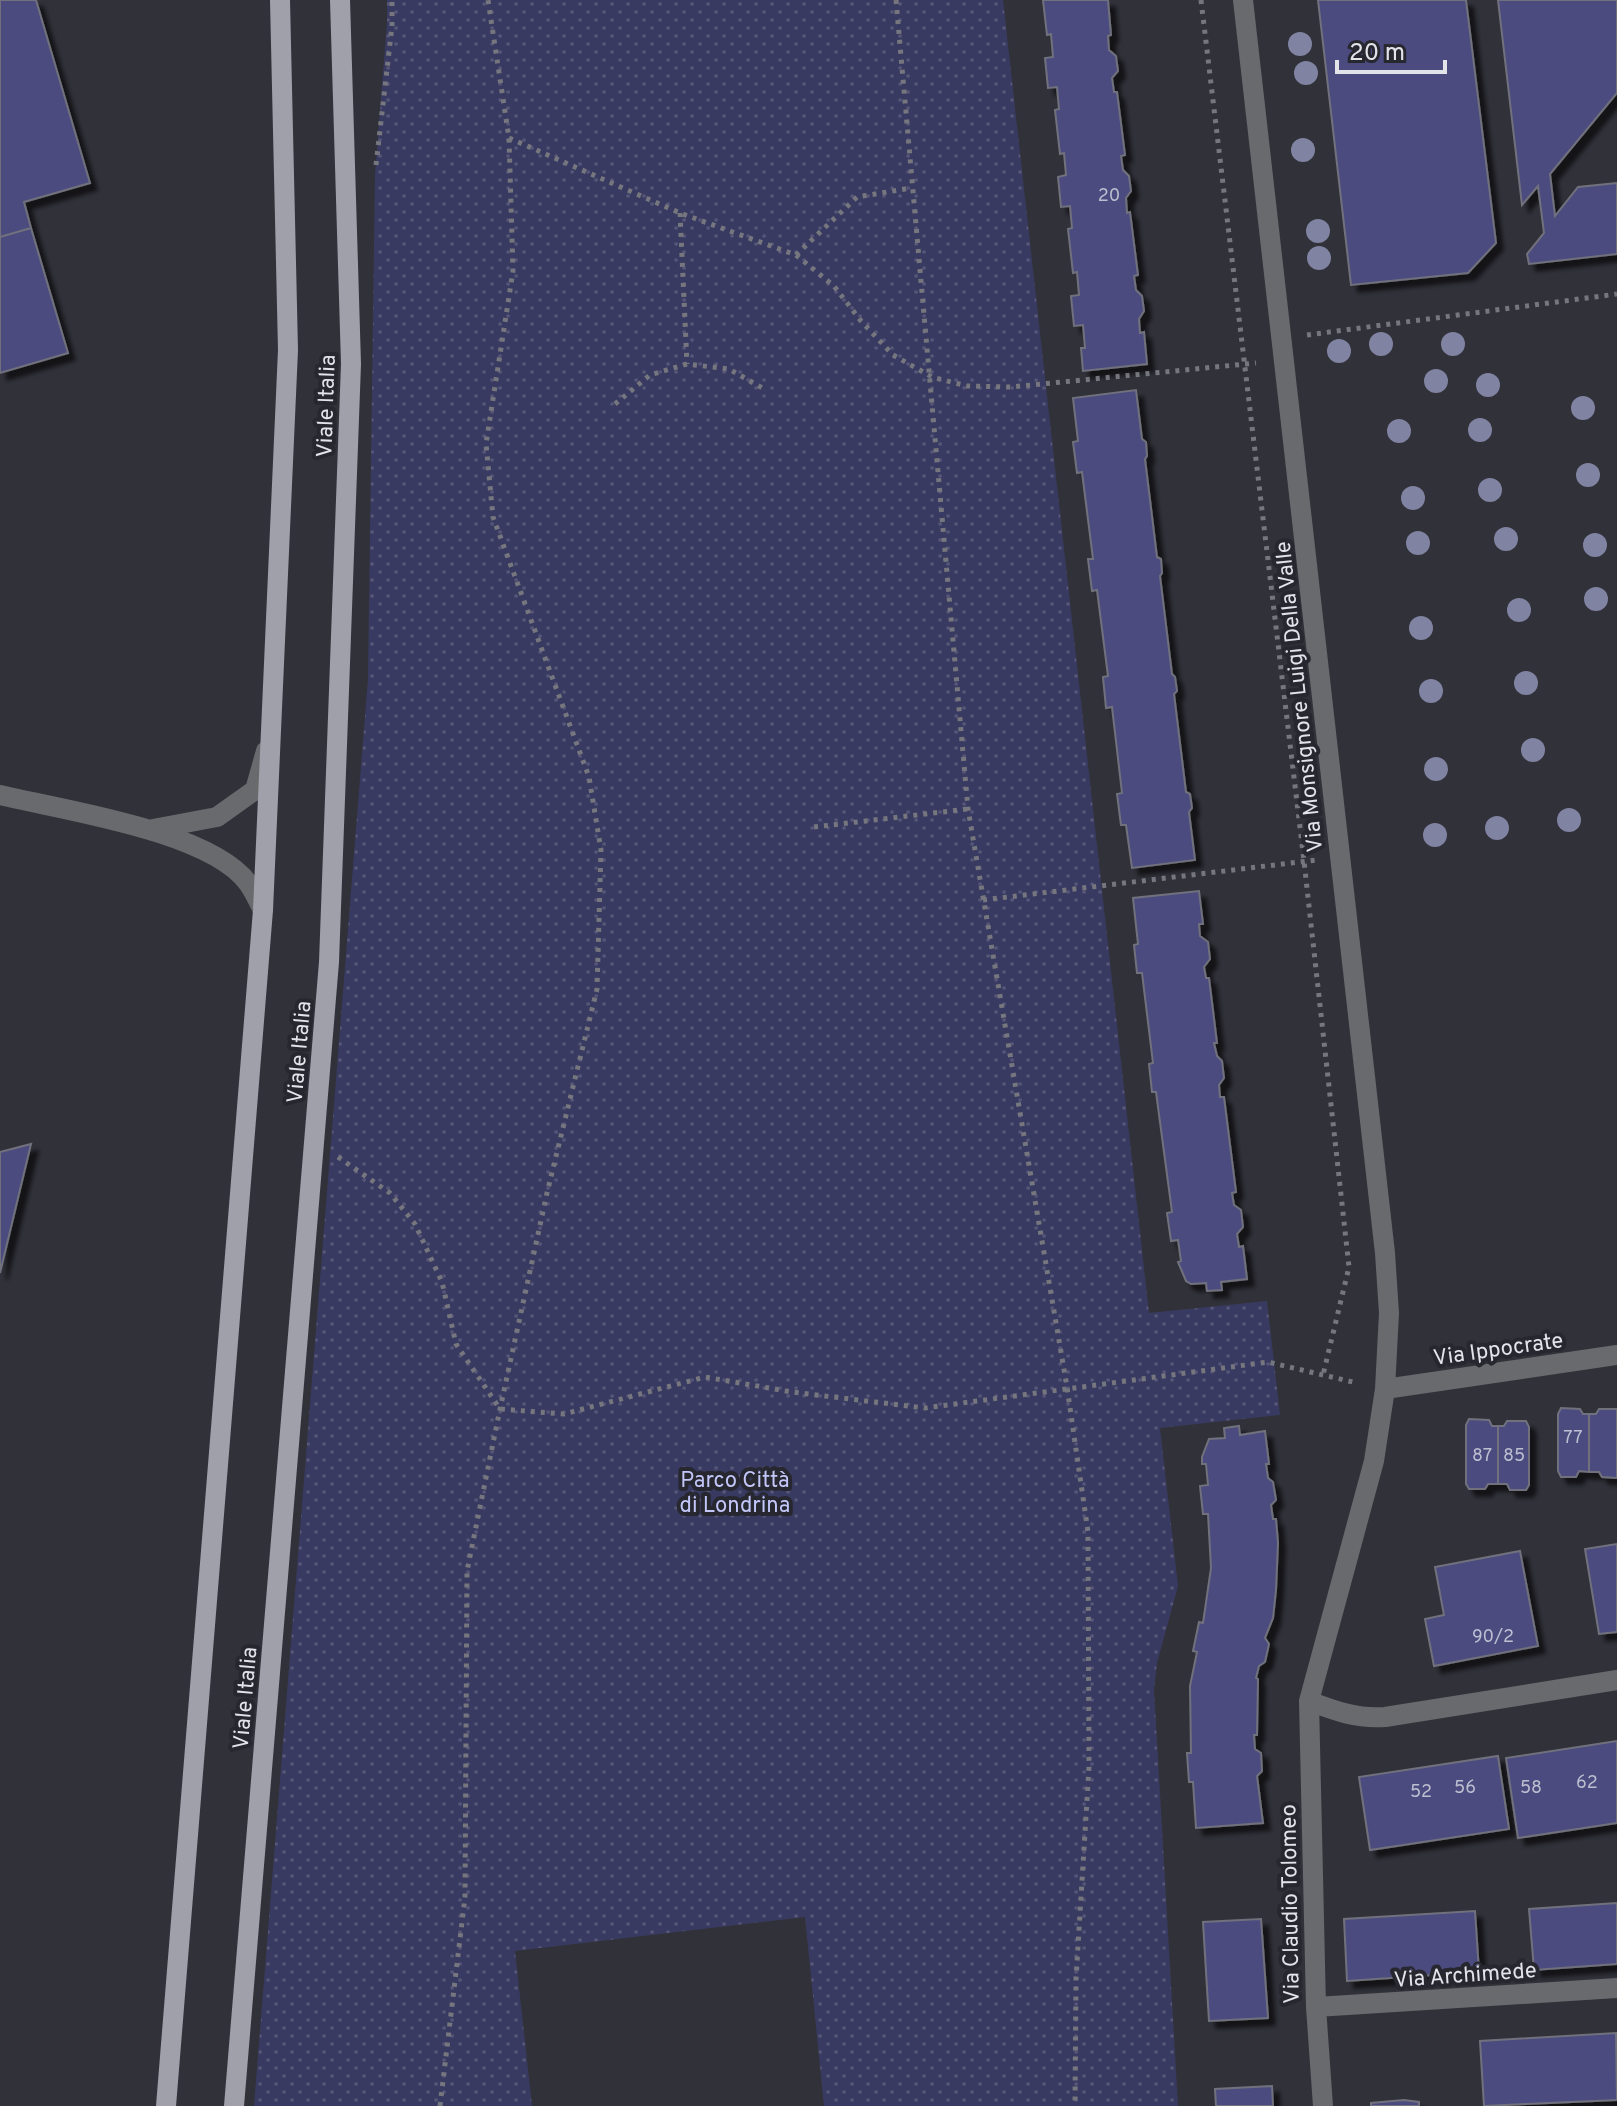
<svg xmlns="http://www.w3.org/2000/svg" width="1617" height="2106" font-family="Overpass,sans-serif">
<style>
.park{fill:url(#park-dots)}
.building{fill:#4b4b80;stroke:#70717b;stroke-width:2;filter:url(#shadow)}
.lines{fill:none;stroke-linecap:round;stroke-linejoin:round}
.path{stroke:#76777e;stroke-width:5;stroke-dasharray:4 6;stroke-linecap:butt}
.minor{stroke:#696a6e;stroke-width:20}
.major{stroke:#9fa0a9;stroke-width:20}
.tree{fill:#8183a2}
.labels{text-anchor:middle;stroke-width:8;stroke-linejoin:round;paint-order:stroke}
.number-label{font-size:18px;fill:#bdbed0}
.street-label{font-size:22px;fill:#e3e4ea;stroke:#272730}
.park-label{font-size:22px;fill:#c3c6f8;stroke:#272730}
</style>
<defs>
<pattern id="park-dots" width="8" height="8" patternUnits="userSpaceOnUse" patternTransform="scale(2)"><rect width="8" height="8" fill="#393a61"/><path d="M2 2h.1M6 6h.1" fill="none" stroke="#565678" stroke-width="1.8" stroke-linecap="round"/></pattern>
<filter id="shadow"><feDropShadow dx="7" dy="7" stdDeviation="2" flood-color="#0009"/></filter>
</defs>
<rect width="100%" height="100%" fill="#31313a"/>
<!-- park -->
<path class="park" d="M387,0h616l146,1313 118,-12 13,114 -120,13 18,158 -21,77 -3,27 24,416h-354l-19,-189 -290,34 17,155h-278l114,-1427 7,-505 12,-151z"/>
<!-- building -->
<path class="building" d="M0,0h36l54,183 -66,19 7,26 -31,9z
M1043,0h65l3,35 -3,1 1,14 7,6 2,15 -6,7 2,14h3l8,63 -4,1 2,14 6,6 2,15 -5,7 1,15 3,-1 8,63 -4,1 2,14 6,6 2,15 -5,8 1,14 4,-1 3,32 -64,7 -2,-23h4l-2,-23 -9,1 -3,-30 8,-1 -2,-23 -4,1 -5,-44 4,-1 -2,-22 -9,1 -3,-30 8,-2 -2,-22 -4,1 -5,-44 4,-1 -2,-22 -9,1 -3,-30 8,-1 -2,-23 -4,1z
M1318,0h148l30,243 -28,30 -117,12z
M1498,0h119v93l-67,81 5,42 23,-29 39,-4v71l-88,10 -2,-10 17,-21 -6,-47 -16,19z
M31,228l37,125 -68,20v-136z
M1136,390l6,49 4,3 1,14 -2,3 12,98 4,2 1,14 -2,3 12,98 3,3 2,14 -3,3 12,98 4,2 2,14 -3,4 6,48 -63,8 -6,-43h-5l-4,-31 5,-1 -10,-86 -6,1 -3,-31 5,-1 -11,-86 -5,1 -4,-32h5l-11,-87 -5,1 -4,-31 5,-1 -5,-43z
M1199,891l4,33h-4l1,12 8,6 2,17 -6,8 2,11h3l8,65h-3l3,13 5,5 2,17 -5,7 1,12h4l12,95 -4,1 2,12 7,5 2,17 -6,7 2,13 4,-1 4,33 -26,3 1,8 -15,1 -1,-8 -15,1 -5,-3 -8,-19 3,-1 -3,-21 -7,1 -4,-28 5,-1 -16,-120h-4l-3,-28 4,-1 -11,-90h-5l-3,-28 4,-1 -5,-46z
M31,1144l-31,129v-121z
M1561,1408l19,1 3,5h6v58l-10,-1 -3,6h-15l-3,-6v-57z
M1599,1409h18v69l-15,-1 -3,-5h-10v-58h7z
M1469,1419l20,1 3,6h6v58h-10l-3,5h-16l-3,-5v-59z
M1507,1421h19l3,6v58l-3,5h-16l-3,-6h-9v-58h6z
M1239,1426l1,9 25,-4 4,33h-3l2,14 5,4 3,18 -5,5 2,14h3l2,24 -2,47 -3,28 -8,20 4,6 -4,18 -6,4 -3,12 2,1 -1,56h-3l1,14 6,4 1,18 -5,5 6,47 -67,5 -3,-46h-4l-2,-29h4l-1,-67 7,-34 -4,-1 6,-29 4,1 8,-55 -3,-54h-5l-3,-28 8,-1 -2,-21h-4v-7l7,-18 16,-1 -1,-10z
M1617,1544v88l-18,2 -14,-85z
M1520,1551l18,95 -104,20 -9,-47 19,-4 -9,-48z
M1617,1741v82l-99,15 -12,-80z
M1498,1756l11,73 -139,21 -11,-73z
M1617,1903v61l-83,6 -5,-61z
M1475,1911l4,61 -132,9 -3,-62z
M1261,1919l7,99 -59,3 -6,-99z
M1616,2033l1,67 -133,6 -4,-65z
M1272,2086l1,20h-57l-1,-17z
M1404,2100l15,2v4h-48v-3z"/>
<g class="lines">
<!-- path -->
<path class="path" d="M896,0l72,809 99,578 21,145 1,235 -13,212 -1,127
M1201,0l103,861 45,406 -26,108
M509,138l171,75 116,42 61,-58 54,-9
M376,165l16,-139v-26
M680,213l7,151
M796,255l38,31 27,35 32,34 39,22 35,9 44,1 245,-24
M1307,335l310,-41
M615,404l35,-29 37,-11 42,5 35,20
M814,827l154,-18
M983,900l333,-40
M338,1157l52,36 25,31 27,58 14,62 44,65 64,5 141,-37 87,15 133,16 343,-46 89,21
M440,2106l25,-209 2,-326 33,-162 47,-216 50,-204 4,-139 -12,-73 -96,-260 -7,-73 27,-173 -4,-133 -21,-138"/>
<!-- minor -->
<path class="minor" d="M1243,0l142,1253 4,60 -4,76 -11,72 -65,240 7,306 7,99
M0,795c62,15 210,36 248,88 6,8 10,18 15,27
M153,829l64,-12 38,-27 11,-39
M1385,1389l232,-34
M1309,1701c26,10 48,18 76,16l232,-37
M1316,2007l301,-19"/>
<!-- major -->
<path class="major" d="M166,2106l97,-1196 25,-560 -8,-350
M234,2106l95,-1144 22,-598 -11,-364"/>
</g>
<!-- trees -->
<g class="tree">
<circle cx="1300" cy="44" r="12"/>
<circle cx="1306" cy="73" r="12"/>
<circle cx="1303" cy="150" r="12"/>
<circle cx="1318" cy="231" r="12"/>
<circle cx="1319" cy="258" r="12"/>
<circle cx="1381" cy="344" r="12"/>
<circle cx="1453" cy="344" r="12"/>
<circle cx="1339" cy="351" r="12"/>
<circle cx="1436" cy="381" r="12"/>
<circle cx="1488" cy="385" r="12"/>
<circle cx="1583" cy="408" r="12"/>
<circle cx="1480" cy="430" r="12"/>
<circle cx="1399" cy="431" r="12"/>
<circle cx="1588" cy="475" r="12"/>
<circle cx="1490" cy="490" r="12"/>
<circle cx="1413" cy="498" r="12"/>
<circle cx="1506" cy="539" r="12"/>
<circle cx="1418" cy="543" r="12"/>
<circle cx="1595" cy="545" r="12"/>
<circle cx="1596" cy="599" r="12"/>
<circle cx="1519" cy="610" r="12"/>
<circle cx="1421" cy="628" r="12"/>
<circle cx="1526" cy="683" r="12"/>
<circle cx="1431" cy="691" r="12"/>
<circle cx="1533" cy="750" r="12"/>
<circle cx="1436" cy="769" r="12"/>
<circle cx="1569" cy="820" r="12"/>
<circle cx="1497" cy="828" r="12"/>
<circle cx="1435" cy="835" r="12"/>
</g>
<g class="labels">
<!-- number labels -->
<g class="number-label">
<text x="1109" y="201">20</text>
<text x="1573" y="1443">77</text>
<text x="1482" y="1461">87</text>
<text x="1514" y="1461">85</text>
<text x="1493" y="1642">90/2</text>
<text x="1587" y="1788">62</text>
<text x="1465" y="1793">56</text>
<text x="1531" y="1793">58</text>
<text x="1421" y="1797">52</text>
</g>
<!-- street labels -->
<g class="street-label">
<text transform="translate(325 406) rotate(-88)" y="8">Viale Italia</text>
<text transform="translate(1298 697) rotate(-96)" y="8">Via Monsignore Luigi Della Valle</text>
<text transform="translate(298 1052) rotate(-85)" y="8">Viale Italia</text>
<text transform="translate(1498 1348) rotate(-8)" y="8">Via Ippocrate</text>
<text transform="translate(244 1698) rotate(-85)" y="8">Viale Italia</text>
<text transform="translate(1289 1904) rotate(-91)" y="8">Via Claudio Tolomeo</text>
<text transform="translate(1465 1974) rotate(-4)" y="8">Via Archimede</text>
</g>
<!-- park labels -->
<g class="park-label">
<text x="735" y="1487">Parco Città<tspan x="735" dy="25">di Londrina</tspan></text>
</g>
</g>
<!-- scale -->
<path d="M1337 60v12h108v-12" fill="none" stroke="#e3e4ea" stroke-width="4"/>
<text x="1349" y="60" font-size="24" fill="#e3e4ea" stroke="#272730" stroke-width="6" paint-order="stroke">20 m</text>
</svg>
